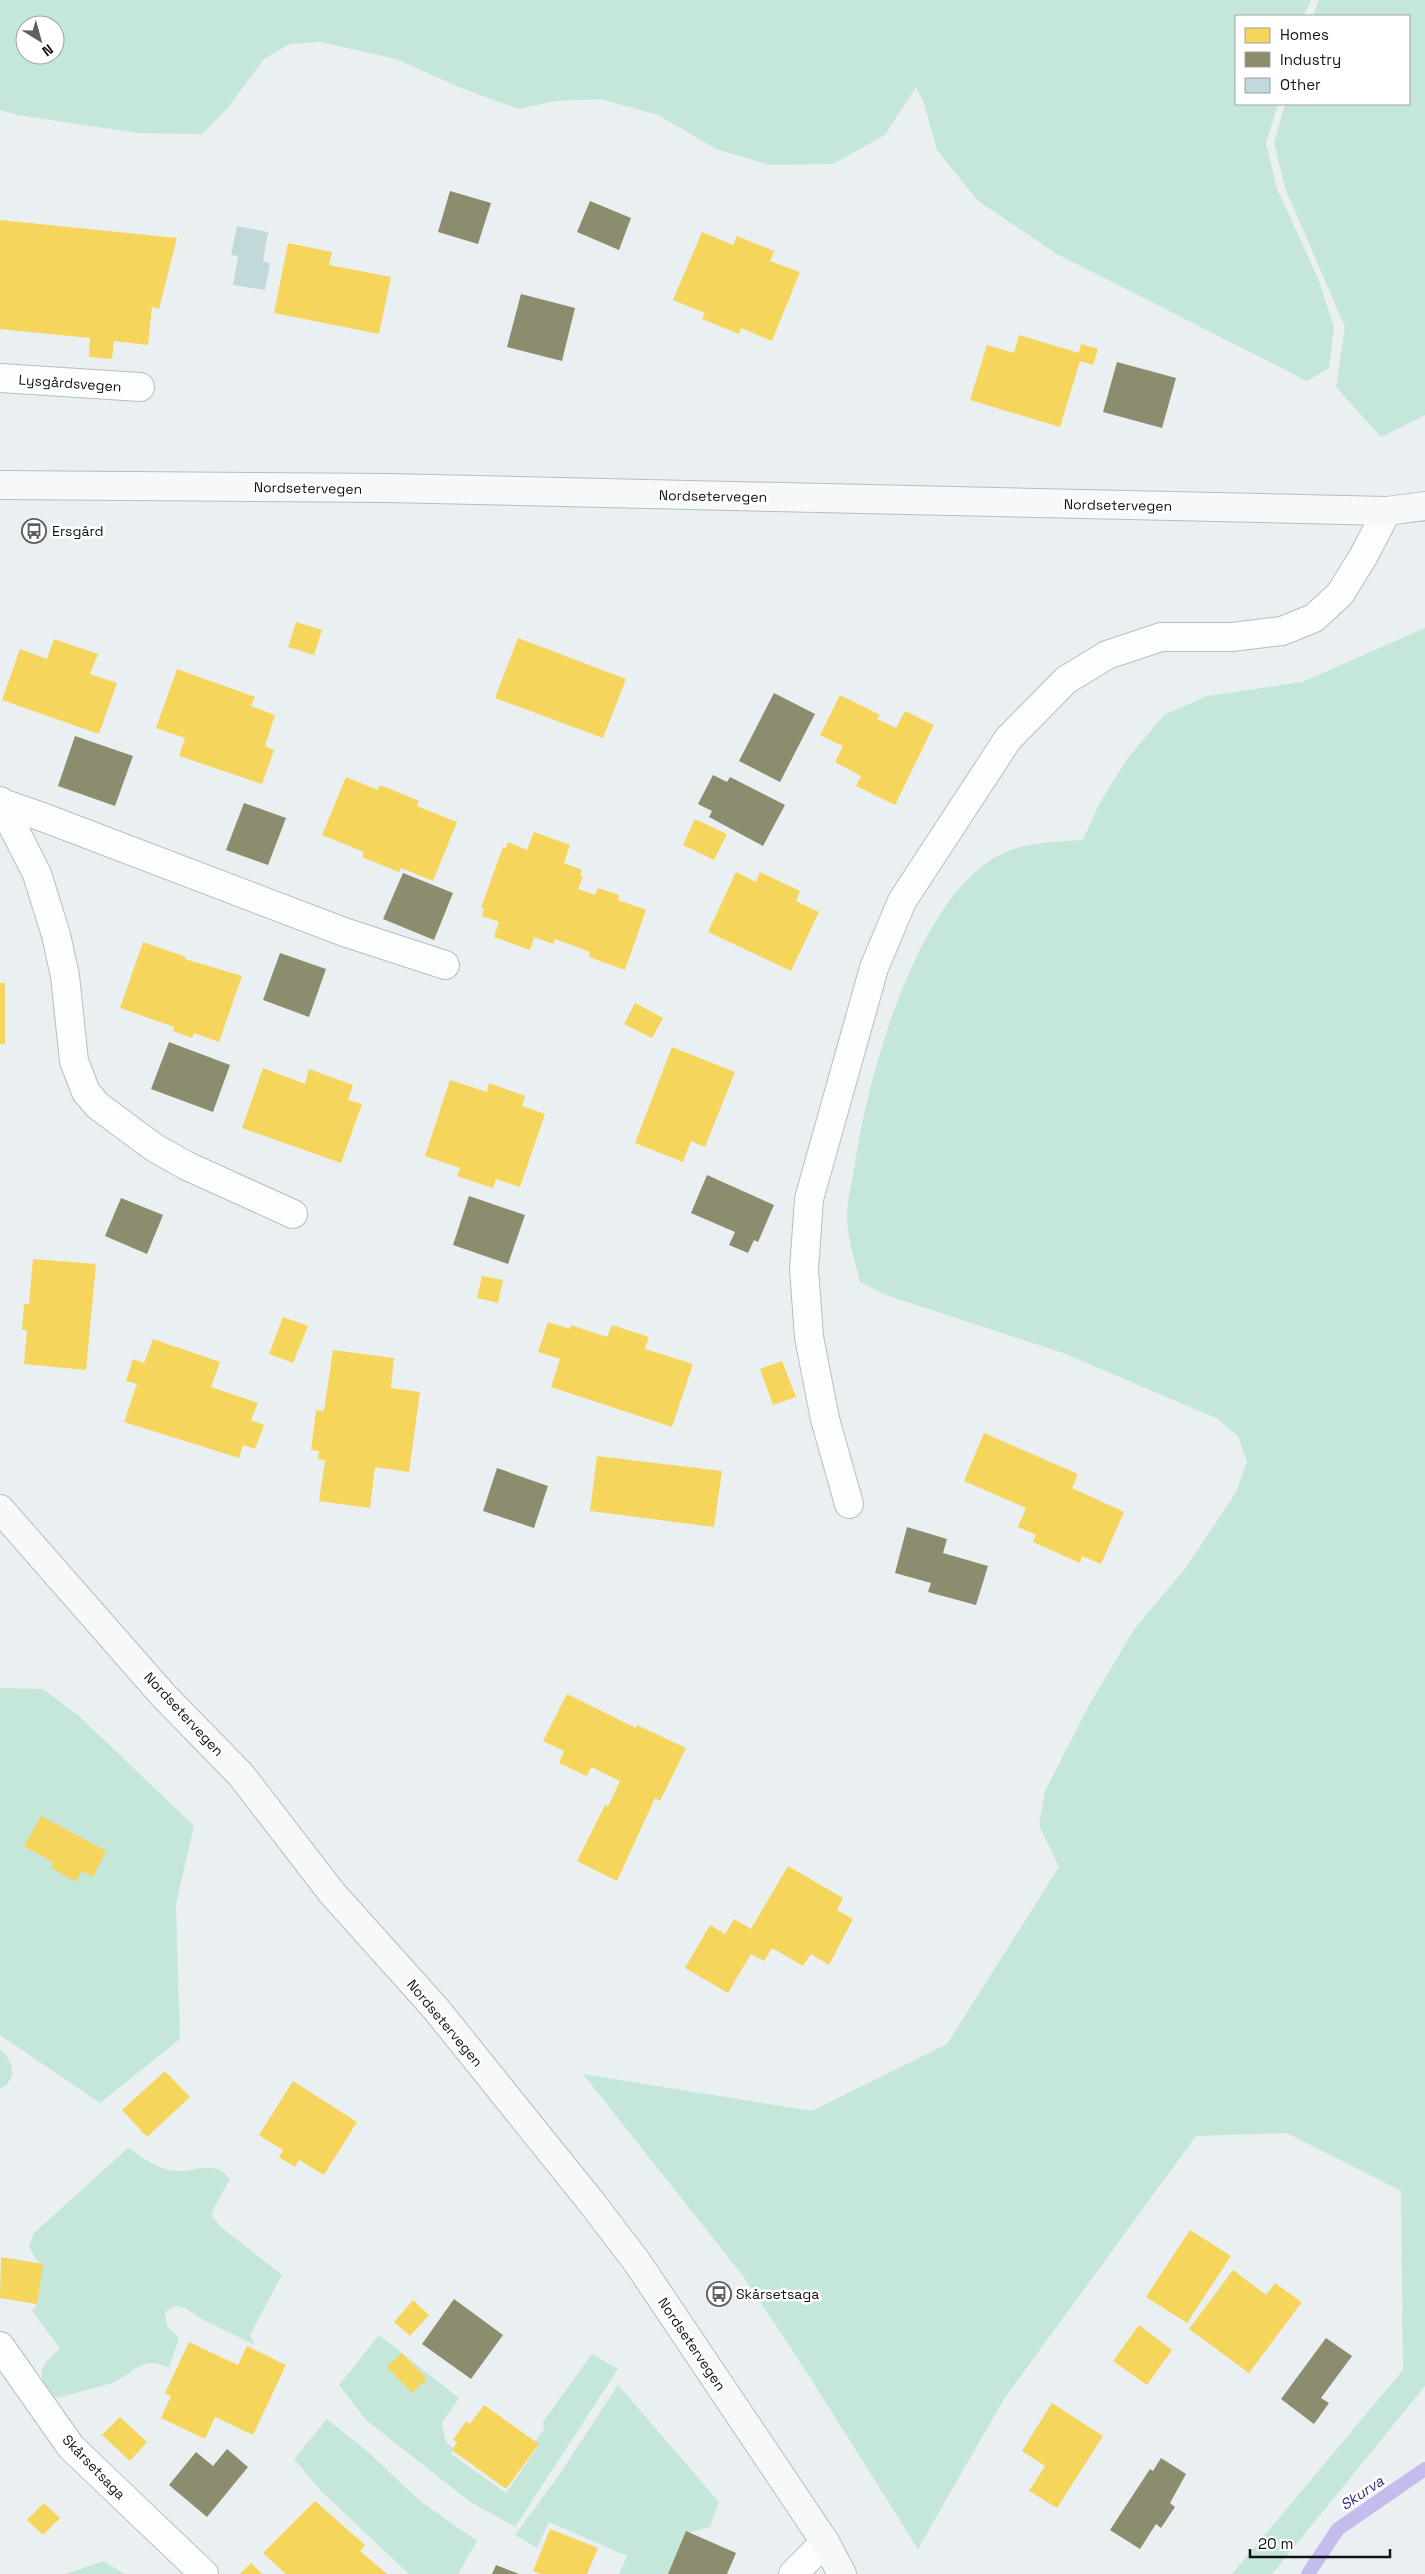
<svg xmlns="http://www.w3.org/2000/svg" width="1425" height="2574" font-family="'Space Grotesk',sans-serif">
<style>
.green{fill:#c5e7d9;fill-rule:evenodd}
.homes{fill:#f6d55c}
.industry{fill:#8c8c6e}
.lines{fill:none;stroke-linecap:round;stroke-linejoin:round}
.stream{stroke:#c5bcee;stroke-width:14}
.building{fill:#c1d9da}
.lane-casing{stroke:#b8bdbe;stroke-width:30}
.street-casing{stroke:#b8bdbe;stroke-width:30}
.secondary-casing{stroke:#b8bdbe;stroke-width:30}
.lane{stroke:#fcfdfd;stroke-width:28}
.street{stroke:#fcfdfd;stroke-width:28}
.secondary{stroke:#f7f8fa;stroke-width:28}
.labels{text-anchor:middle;stroke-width:5;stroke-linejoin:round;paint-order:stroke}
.street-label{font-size:14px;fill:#101315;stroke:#fff}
.poi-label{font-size:14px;fill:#101315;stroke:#fff;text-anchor:start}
.water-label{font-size:15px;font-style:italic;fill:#422779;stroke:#fff}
</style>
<rect width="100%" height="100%" fill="#eaf0f2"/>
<!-- green -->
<path class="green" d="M0,0h1311l-7,16h-68v88h42l-12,39 11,46 41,89 16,49 -5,41 -22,13 -250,-127 -79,-53 -41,-51 -13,-47 -8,-16 -31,48 -52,29 -63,1 -54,-16 -58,-34 -57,-16 -45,2 -38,8 -59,-22 -63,-28 -76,-17 -30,2 -26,15 -38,51 -24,24 -65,-1 -119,-18 -18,-5zM25,25h30v30h-30z
M1319,0h106v415l-44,22 -45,-50 9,-60 -60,-139 -11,-45 11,-39h124v-88h-96z
M1425,628v1758l-153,188h-40l171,-204 -2,-179 -114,-58 -91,3 -192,263 -86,150 -114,-181 -61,-92 -160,-202 229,37 135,-67 112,-177 -20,-42 6,-34 43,-84 47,-79 50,-59 51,-77 11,-30 -9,-26 -22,-18 -153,-65 -177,-58 -26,-13c-5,-21 -12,-42 -13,-63 -1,-16 5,-34 7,-49 12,-88 59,-261 138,-311 27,-17 59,-17 91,-19l16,-36 28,-45 37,-44 43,-19 95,-14z
M0,1688l43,1 35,26 116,111 -18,78 4,135 -80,64 -100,-68z
M0,2049c14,12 18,31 0,40z
M128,2148c14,9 31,22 48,23 20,1 39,-12 54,8l-17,31 -1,6 9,11 61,48 -32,60 5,10 -50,-24 -20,-13 -9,-2 -11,6 2,14 12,12 -10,30c-28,-15 -36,8 -60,16 -17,5 -35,9 -52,14 -24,-21 -18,-31 3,-50l-28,-37 4,-4 6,-41 -7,-8 -6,-12 5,-13z
M379,2335l80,63 -17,25 4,19 8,7 -3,5 55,39 33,-48 -4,-3 9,-13 -1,-7 49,-68 26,15 -103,158 -46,-26 -103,-81 -27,-35z
M618,2385l101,117 -9,25 -23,6 -18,41h-50l8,-18 -78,-34 -12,26 -22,-13 42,-57z
M327,2419l40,32 53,50 57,40 -19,33h-49l-88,-83 -27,-32z
M104,2561l20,13h-59z"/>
<!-- homes -->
<path class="homes" d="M0,220l177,18 -18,71 -7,-2 -4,38 -34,-4 -2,18 -23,-2 1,-19 -90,-9z
M702,232l31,13 4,-9 37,15 -4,10 30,11 -28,69 -31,-13 -2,6 -37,-15 3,-6 -32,-13z
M288,243l44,9 -3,13 62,12 -12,57 -105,-21z
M1019,335l60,18 2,-9 17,5 -5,16 -13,-4 -20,66 -90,-27 17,-55 27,8z
M296,622l26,8 -8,25 -26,-8z
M518,638l108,41 -23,59 -108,-40z
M54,639l44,15 -8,20 27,9 -18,51 -97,-34 18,-51 27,10z
M177,669l78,28 -4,9 24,9 -10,31 9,4 -12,34 -83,-28 6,-18 -29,-10z
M840,695l40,20 -3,4 19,9 9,-17 29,14 -39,80 -39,-19 5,-10 -26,-14 8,-16 -23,-11z
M346,777l32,13 2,-5 39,16 -2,5 40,16 -24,59 -32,-13 -2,4 -37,-15 2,-5 -42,-17z
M695,819l32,15 -13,26 -31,-15z
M534,832l36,13 -6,18 18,7 -2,6 3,1 -5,12 17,6 3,-7 21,7 -1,5 28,10 -21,60 -36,-13 1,-5 -35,-13 -2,5 -19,-7 -4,13 -36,-13 5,-15 -17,-6 2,-7 -3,-1 22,-61 3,1 2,-6 19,8z
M736,872l20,10 4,-10 40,19 -4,10 23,11 -28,59 -83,-39z
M143,942l43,15 -1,2 57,17 -23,66 -25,-9 -2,5 -19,-7 1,-4 -54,-19z
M0,983h5v61h-5z
M635,1003l28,15 -11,20 -28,-14z
M672,1047l63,25 -30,75 -14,-6 -8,21 -48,-19z
M263,1068l42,16 4,-15 44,16 -5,15 14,4 -21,59 -99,-35z
M450,1080l37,12 2,-9 36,13 -3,10 23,8 -25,73 -24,-8 -3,9 -36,-12 3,-8 -35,-12z
M33,1259l63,5 -10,106 -62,-6 3,-34h-5l2,-26h5z
M482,1276l21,4 -5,23 -21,-5z
M283,1317l25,9 -15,37 -24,-9z
M548,1322l22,7 1,-4 36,12 5,-12 37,12 -4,12 48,15 -21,63 -121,-40 9,-28 -22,-7z
M153,1339l67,23 -9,25 47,16 -7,17 13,5 -9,24 -12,-4 -4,13 -115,-36 13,-38 -11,-3 7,-22 11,4z
M333,1350l61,8 -3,30 29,4 -11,80 -34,-5 -5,41 -51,-7 6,-41 -7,-1 1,-8 -8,-1 5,-40 8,1z
M782,1361l14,36 -23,8 -13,-36z
M984,1433l94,41 -6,14 52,24 -23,52 -19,-8 -2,7 -47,-21 3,-7 -18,-8 8,-19 -62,-27z
M597,1456l125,15 -8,56 -124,-16z
M567,1694l69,34 1,-3 49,23 -26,53 -5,-3 -38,83 -40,-20 28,-56 3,2 12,-26 -29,-14 -4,9 -28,-13 5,-12 -21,-10z
M41,1816l65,35 -13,26 -11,-6 -6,11 -25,-14 3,-5 -30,-17z
M788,1866l55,32 -6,12 16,9 -24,46 -18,-11 -8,12 -31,-18 -8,13 -13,-7 -23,39 -43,-25 25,-43 15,9 9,-15 17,10z
M165,2071l25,26 -43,40 -25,-27z
M293,2081l64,41 -33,53 -25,-15 -4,7 -16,-10 4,-7 -24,-15z
M1190,2230l41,26 -44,67 -41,-26z
M1,2257l42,7 -6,40 -37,-6z
M1233,2270l33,25 9,-12 27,19 -53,71 -60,-44z
M413,2300l16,15 -19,21 -16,-14z
M1139,2325l33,25 -25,35 -34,-24z
M189,2342l49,23 9,-19 39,19 -33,70 -38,-18 -10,22 -44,-21 10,-22 -6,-3z
M402,2353l25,26 -15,14 -25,-26z
M1052,2403l51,33 -46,72 -28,-17 16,-25 -23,-15z
M484,2405l55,39 -33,45 -54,-39 5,-8 -4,-2 13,-19 4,3z
M120,2417l27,25 -17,19 -28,-26z
M315,2501l50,44 -5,6 27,23h-101l-23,-21z
M44,2503l16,15 -17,17 -16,-15z
M550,2529l48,19 -11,26h-46l-8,-3z
M251,2563l11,11h-22z"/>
<!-- industry -->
<path class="industry" d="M450,191l41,12 -13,41 -40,-12z
M590,201l41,17 -12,32 -42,-18z
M521,294l54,14 -13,53 -55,-14z
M1117,362l59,16 -14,50 -59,-16z
M774,693l41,21 -35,68 -41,-21z
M75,736l58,20 -18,50 -57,-20z
M713,775l14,7 3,-5 55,28 -22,41 -54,-29 3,-6 -14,-7z
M244,803l42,15 -18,47 -42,-15z
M403,873l50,20 -19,47 -51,-21z
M280,953l46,16 -17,48 -46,-17z
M169,1042l61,23 -17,47 -62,-23z
M707,1175l67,30 -16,37 -4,-2 -6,13 -19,-8 6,-13 -44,-19z
M469,1196l56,19 -17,49 -55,-19z
M121,1198l42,17 -16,39 -42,-18z
M497,1468l51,18 -14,42 -51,-17z
M907,1527l40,12 -4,14 45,13 -12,39 -48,-13 3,-9 -36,-10z
M454,2299l49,36 -32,44 -49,-35z
M1326,2338l26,18 -31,42 8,5 -15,21 -33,-25z
M227,2449l21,18 -41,50 -38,-32 27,-33 17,14z
M1161,2458l25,16 -16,29 5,4 -14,21 -5,-4 -16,25 -30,-19 40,-61 3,2z
M686,2531l50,22 -9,21h-59z
M496,2565l23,9h-27z"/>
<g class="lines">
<!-- stream -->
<path class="stream" d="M1308,2574l30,-45 87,-60"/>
</g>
<!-- building -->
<path class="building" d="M237,226l31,6 -5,29 7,2 -5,27 -32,-5 5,-29 -7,-1z"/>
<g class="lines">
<defs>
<path id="lane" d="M0,378l140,9"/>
<path id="street" d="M0,801l37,73 19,61 9,41 9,85 12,31 12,14 57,42 32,18 106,48
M2,803l43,15 299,114 101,33
M849,1504l-24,-85 -16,-82 -5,-68 5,-70 65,-231 28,-67 106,-162 58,-59 41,-25 54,-18h71l50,-6 32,-13 26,-24 23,-37 24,-46
M0,2346l71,101 133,127
M793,2574l32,-32"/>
<path id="secondary" d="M0,485l387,3 1000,23 38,-5
M0,1509l163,186 78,80 91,118 104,116 156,194 45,59 188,280 17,32"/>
</defs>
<!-- lane casing -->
<use href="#lane" class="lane-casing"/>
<!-- street casing -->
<use href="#street" class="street-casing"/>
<!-- secondary casing -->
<use href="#secondary" class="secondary-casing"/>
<!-- lane -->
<use href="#lane" class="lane"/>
<!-- street -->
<use href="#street" class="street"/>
<!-- secondary -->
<use href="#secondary" class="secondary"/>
</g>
<!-- icons -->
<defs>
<symbol id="bus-ring" viewBox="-11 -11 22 22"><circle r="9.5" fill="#fff" stroke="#5c6062" stroke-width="1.5"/><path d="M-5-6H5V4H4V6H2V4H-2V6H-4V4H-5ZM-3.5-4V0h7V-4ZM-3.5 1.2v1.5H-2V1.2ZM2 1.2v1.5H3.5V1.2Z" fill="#5c6062"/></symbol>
</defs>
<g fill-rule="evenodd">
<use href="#bus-ring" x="20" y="517" width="28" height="28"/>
<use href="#bus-ring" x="705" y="2280" width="28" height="28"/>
</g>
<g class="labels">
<!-- street labels -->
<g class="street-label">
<text transform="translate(70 383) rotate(4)" y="5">Lysgårdsvegen</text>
<text transform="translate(308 488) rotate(1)" y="5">Nordsetervegen</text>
<text transform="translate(713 496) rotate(1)" y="5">Nordsetervegen</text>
<text transform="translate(1118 505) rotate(1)" y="5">Nordsetervegen</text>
<text transform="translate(184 1714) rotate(47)" y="5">Nordsetervegen</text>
<text transform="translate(445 2023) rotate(50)" y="5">Nordsetervegen</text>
<text transform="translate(692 2344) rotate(56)" y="5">Nordsetervegen</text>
<text transform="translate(94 2467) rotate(46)" y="5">Skårsetsaga</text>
</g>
<!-- poi labels -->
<g class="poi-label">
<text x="52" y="536">Ersgård</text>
<text x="736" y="2299">Skårsetsaga</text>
</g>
<!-- water labels -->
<g class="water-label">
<text transform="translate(1362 2493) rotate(-34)" y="5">Skurva</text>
</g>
</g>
<!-- legend -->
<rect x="1235" y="15" width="175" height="90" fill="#ffffff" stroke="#9fa1a1"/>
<rect x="1245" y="28" width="25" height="15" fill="#f6d55c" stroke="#9fa1a1"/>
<text x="1280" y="40" font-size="15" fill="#101315">Homes</text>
<rect x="1245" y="52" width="25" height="15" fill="#8c8c6e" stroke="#9fa1a1"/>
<text x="1280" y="65" font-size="15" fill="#101315">Industry</text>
<rect x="1245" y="78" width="25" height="15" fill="#c1d9da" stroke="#9fa1a1"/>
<text x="1280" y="90" font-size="15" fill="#101315">Other</text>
<!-- north arrow -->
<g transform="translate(40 40) rotate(143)"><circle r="24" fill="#ffffff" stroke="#9fa1a1"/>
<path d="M0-4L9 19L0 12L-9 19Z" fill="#5c6062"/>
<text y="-8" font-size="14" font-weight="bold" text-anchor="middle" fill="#101315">N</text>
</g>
<!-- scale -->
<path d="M1250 2549v8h140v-8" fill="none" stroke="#101315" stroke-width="2.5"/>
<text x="1258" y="2549" font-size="15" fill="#101315" stroke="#ffffff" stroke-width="4" paint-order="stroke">20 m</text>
</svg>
